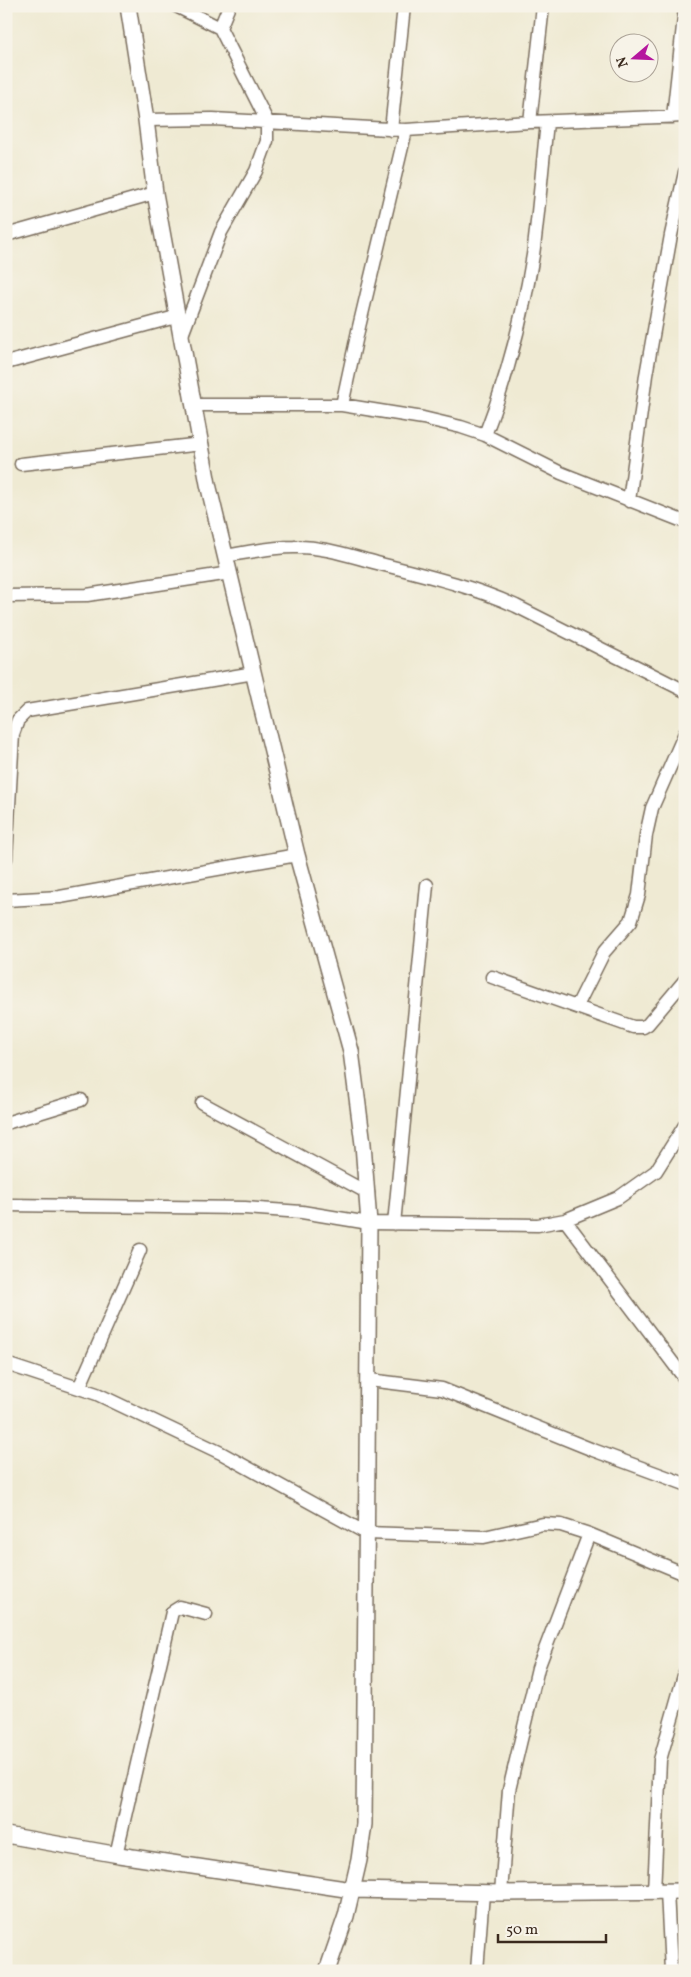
<svg xmlns="http://www.w3.org/2000/svg" width="691" height="1977" font-family="Vollkorn,serif">
<style>
.lines{fill:none;stroke-linecap:round;stroke-linejoin:round}
.minor-casing{stroke:#7a6d5d;stroke-width:15}
.tertiary-casing{stroke:#7a6d5d;stroke-width:18}
.minor{stroke:#fff;stroke-width:12}
.tertiary{stroke:#fff;stroke-width:15}
</style>
<rect width="100%" height="100%" fill="#f7f3e8"/>
<filter id="ink" filterUnits="userSpaceOnUse"><feTurbulence type="fractalNoise" baseFrequency=".02" numOctaves="2"/><feDisplacementMap in="SourceGraphic" scale="10" xChannelSelector="R" yChannelSelector="G"/><feConvolveMatrix kernelMatrix="1 2 1 2 8 2 1 2 1" color-interpolation-filters="sRGB"/></filter>
<filter id="wash" filterUnits="userSpaceOnUse"><feTurbulence type="fractalNoise" baseFrequency=".0096" numOctaves="4" result="noise"/><feDisplacementMap in="SourceGraphic" scale="20" xChannelSelector="R" yChannelSelector="G"/><feGaussianBlur stdDeviation="1.12" result="paint"/><feColorMatrix in="noise" values="0 0 0 0 0 0 0 0 0 0 0 0 0 0 0 0 0 1.4 0 .05"/><feComposite in="paint" operator="in"/></filter>
<g filter="url(#wash)">
<rect width="100%" height="100%" fill="#efead3"/>
</g>
<g filter="url(#ink)">
<g class="lines">
<defs>
<path id="minor" d="M176,6l44,22 47,93v20l-11,30 -35,61 -39,103
M220,28l9,-22
M673,117l12,-109
M146,120l67,-1 193,11 124,-8 155,-6
M530,122l13,-116
M391,130l13,-124
M6,235l149,-42
M6,363l173,-47
M195,405h147l81,13 38,9 24,8 76,38 124,49
M342,405l16,-74 48,-201
M485,435c22,-57 38,-119 48,-180 6,-44 9,-88 14,-132
M21,464l181,-20
M629,501l17,-126 25,-140 14,-63
M226,556c23,-4 45,-9 68,-9 28,-1 56,9 83,16 47,12 95,23 139,43l169,85
M6,596l81,-1 143,-22
M6,859l7,-125 5,-14 9,-9 227,-38
M6,900l54,-3 237,-42
M492,977l141,50h10l5,-3 37,-44
M577,1006l27,-54 27,-31 8,-26 7,-60 6,-27 33,-75
M202,1103l166,90
M6,1123l75,-23
M6,1205l239,3 57,4 67,11 169,2 27,-5 53,-22 38,-27 29,-46
M565,1220l120,159
M394,1224l33,-339
M6,1364l91,30 124,59 145,80 118,4 59,-13 18,1 28,9 96,40
M369,1380l73,9 151,61 92,34
M79,1388l61,-138
M116,1855l56,-243 8,-5 26,7
M667,1891l4,80
M654,1892l6,-132 25,-88
M501,1893l8,-103 29,-122 51,-134
M477,1971l6,-78"/>
<path id="tertiary" d="M128,6l18,114 9,73 53,291 89,371 54,196 12,93 6,79 -5,601 -5,36 -13,56 -19,55
M6,1835l113,20 233,35 149,3 184,-2"/>
</defs>
<!-- minor casing -->
<use href="#minor" class="minor-casing"/>
<!-- tertiary casing -->
<use href="#tertiary" class="tertiary-casing"/>
<!-- minor -->
<use href="#minor" class="minor"/>
<!-- tertiary -->
<use href="#tertiary" class="tertiary"/>
</g>
</g>
<!-- margin -->
<rect width="691" height="1977" fill="none" stroke="#f7f3e8" stroke-width="25"/>
<!-- north arrow -->
<g transform="translate(634 58) rotate(251)"><circle r="24" fill="#f7f3e8" stroke="#aca397"/>
<path d="M0-4L9 19L0 12L-9 19Z" fill="#b5179e"/>
<text y="-8" font-size="14" font-weight="bold" text-anchor="middle" fill="#3b2a1e">N</text>
</g>
<!-- scale -->
<path d="M498 1934v8h108v-8" fill="none" stroke="#3b2a1e" stroke-width="2.5"/>
<text x="506" y="1934" font-size="15" fill="#3b2a1e" stroke="#f7f3e8" stroke-width="4" paint-order="stroke">50 m</text>
</svg>
